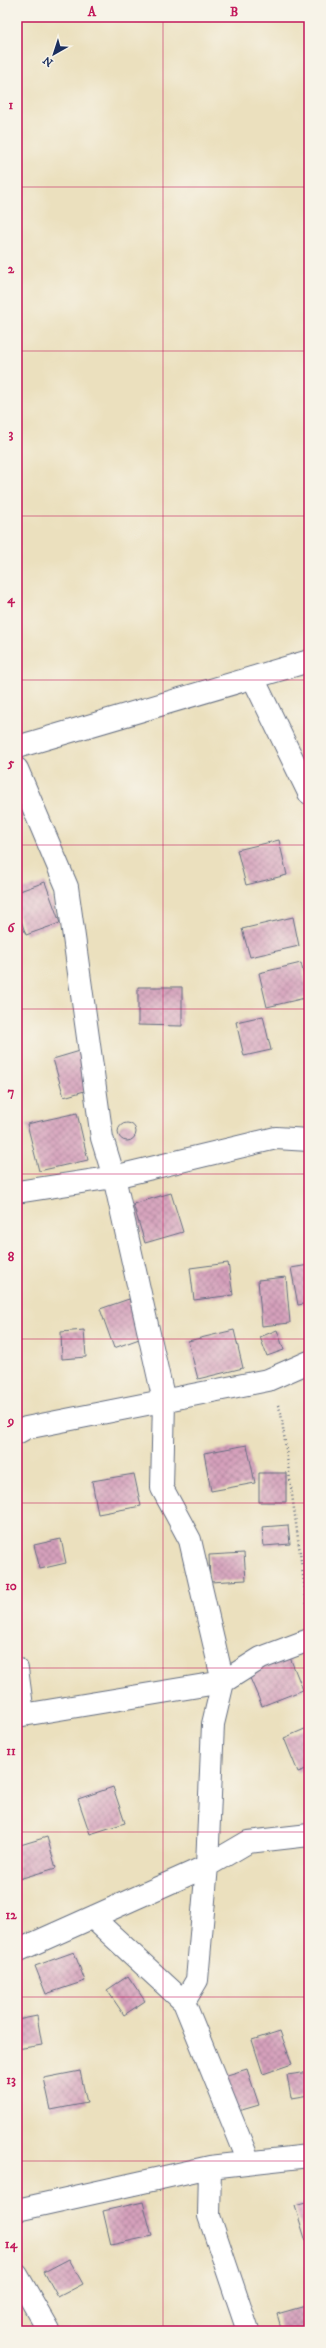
<svg xmlns="http://www.w3.org/2000/svg" width="326" height="2348" font-family="'IM FELL DW Pica',serif">
<style>
.building{fill:url(#building-cross-hatch)}
.lines{fill:none;stroke-linecap:round;stroke-linejoin:round}
.street-casing{stroke:#646d80;stroke-width:24}
.primary-casing{stroke:#646d80;stroke-width:24}
.path{stroke:#646d80;stroke-width:2.5;stroke-dasharray:1 3;stroke-linecap:butt}
.street{stroke:#fff;stroke-width:22}
.primary{stroke:#fff;stroke-width:22}
.grid{fill:none;stroke:#c2185b;stroke-width:1;stroke-opacity:0.55}
.neatline{fill:none;stroke:#c2185b;stroke-width:1.5}
.grid-label{font-size:13px;text-anchor:middle;font-weight:bold;fill:#c2185b}
</style>
<defs>
<pattern id="building-cross-hatch" width="8" height="8" patternUnits="userSpaceOnUse"><rect width="8" height="8" fill="#d5a0bb"/><path d="M0 0l8 8M0 8l8-8" fill="none" stroke="#ac839b"/></pattern>
</defs>
<rect width="100%" height="100%" fill="#f7f3e8"/>
<filter id="ink" filterUnits="userSpaceOnUse"><feTurbulence type="fractalNoise" baseFrequency=".025" numOctaves="2"/><feDisplacementMap in="SourceGraphic" scale="8" xChannelSelector="R" yChannelSelector="G"/><feConvolveMatrix kernelMatrix="1 2 1 2 8 2 1 2 1" color-interpolation-filters="sRGB"/></filter>
<filter id="wash" filterUnits="userSpaceOnUse"><feTurbulence type="fractalNoise" baseFrequency=".012" numOctaves="4" result="noise"/><feDisplacementMap in="SourceGraphic" scale="16" xChannelSelector="R" yChannelSelector="G"/><feGaussianBlur stdDeviation="0.9" result="paint"/><feColorMatrix in="noise" values="0 0 0 0 0 0 0 0 0 0 0 0 0 0 0 0 0 1.4 0 .05"/><feComposite in="paint" operator="in"/></filter>
<g filter="url(#wash)">
<rect width="100%" height="100%" fill="#ebe0be"/>
<g id="blocks">
<!-- building -->
<path class="building" d="M279,840l8,35 -41,10 -9,-35z
M45,882l15,41 -34,12 -9,-26v-17z
M293,917l6,29 -49,11 -8,-28z
M301,963l8,34 -42,10 -8,-34z
M138,987h44v39l-44,-1z
M263,1016l8,34 -27,6 -8,-34z
M80,1051l11,38 -27,8 -11,-38z
M77,1113l11,47 -49,11 -12,-47z
M118 1132a9 9 0 1 1 18 0a9 9 0 1 1-18 0Z
M171,1193l12,39 -38,11 -12,-39z
M228,1263l5,32 -39,5 -4,-32z
M309,1265v38l-11,2 -7,-37z
M286,1277l4,46 -28,3 -4,-46z
M129,1299l13,39 -28,10 -14,-39z
M84,1330l2,27 -24,2 -1,-27z
M234,1330l9,38 -45,11 -10,-38z
M277,1330l7,20 -17,6 -7,-19z
M247,1445l8,38 -44,8 -7,-38z
M259,1473h27v29h-27z
M134,1474l7,32 -43,8 -6,-33z
M288,1525l2,19 -26,2 -2,-19z
M61,1539l5,24 -26,6 -6,-24z
M244,1553l2,27 -36,2 -1,-27z
M289,1655l14,35 -41,16 -15,-35z
M307,1728l2,4v36l-11,4 -14,-34z
M113,1787l12,36 -35,11 -12,-35z
M47,1837l9,31 -37,11 -2,-33z
M74,1952l11,29 -39,13 -11,-28z
M128,1976l17,25 -21,14 -17,-25z
M37,2016l5,29 -25,4v-29z
M280,2031l12,33 -29,10 -11,-34z
M247,2069l12,36 -24,7 -11,-36z
M80,2071l7,32 -36,7 -7,-32z
M309,2072v23l-18,3 -4,-23z
M143,2202l9,34 -41,9 -8,-34z
M309,2202v43h-2l-12,-39z
M69,2259l14,25 -25,13 -14,-25z
M309,2305v26h-27l-5,-17z"/>
</g>
</g>
<g filter="url(#ink)">
<use href="#blocks" fill-opacity="0" stroke="#646d80" stroke-width="1"/>
<g class="lines">
<defs>
<path id="street" d="M253,678l56,115
M17,769l50,118 35,251 12,39 50,224 -2,87 28,52 33,142 -10,42 -6,142 -10,114 -13,22
M17,1192l97,-15 162,-39 33,2
M17,1433l9,-5 242,-48 41,-18
M17,1669l6,45
M17,1716l206,-34 38,-24 48,-18
M93,1918l91,84 65,160
M17,1951l190,-85 41,-24 61,-7
M210,2167l-1,49 39,115
M17,2210l193,-43 99,-11
M17,2275l32,56"/>
<path id="primary" d="M17,747l292,-86"/>
</defs>
<!-- street casing -->
<use href="#street" class="street-casing"/>
<!-- primary casing -->
<use href="#primary" class="primary-casing"/>
<!-- path -->
<path class="path" d="M278,1405l3,8 27,199"/>
<!-- street -->
<use href="#street" class="street"/>
<!-- primary -->
<use href="#primary" class="primary"/>
</g>
</g>
<!-- grid -->
<path class="grid" d="M163,17v2314M17,187h292M17,351h292M17,516h292M17,680h292M17,845h292M17,1009h292M17,1174h292M17,1339h292M17,1503h292M17,1668h292M17,1832h292M17,1997h292M17,2161h292"/>
<!-- margin -->
<rect width="326" height="2348" fill="none" stroke="#f7f3e8" stroke-width="44"/>
<!-- north arrow -->
<g transform="translate(54 54) rotate(219)" stroke="#f7f3e8" stroke-width="3" paint-order="stroke">
<path d="M0-3L7 15L0 10L-7 15Z" fill="#1b2f5e"/>
<text y="-6" font-size="11" font-weight="bold" text-anchor="middle" fill="#1b2f5e">N</text>
</g>
<rect x="22" y="22" width="282" height="2304" class="neatline"/>
<g class="grid-label">
<text x="92" y="16">A</text>
<text x="234" y="16">B</text>
<text x="11" y="109">1</text>
<text x="11" y="273">2</text>
<text x="11" y="438">3</text>
<text x="11" y="603">4</text>
<text x="11" y="767">5</text>
<text x="11" y="932">6</text>
<text x="11" y="1096">7</text>
<text x="11" y="1261">8</text>
<text x="11" y="1425">9</text>
<text x="11" y="1590">10</text>
<text x="11" y="1755">11</text>
<text x="11" y="1919">12</text>
<text x="11" y="2084">13</text>
<text x="11" y="2248">14</text>
</g>
</svg>
